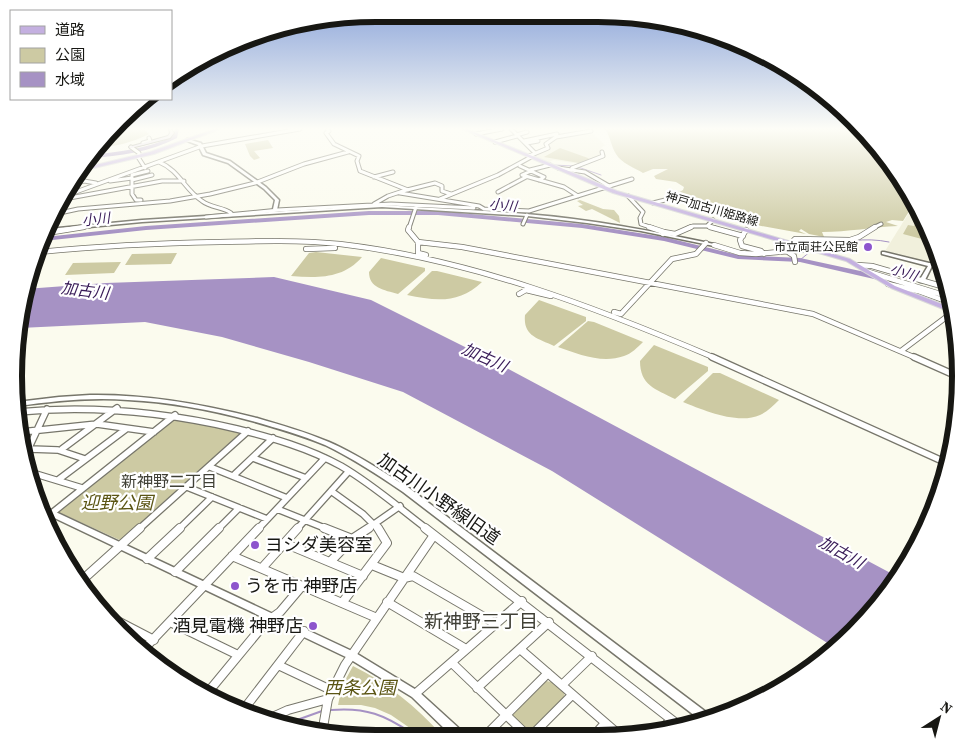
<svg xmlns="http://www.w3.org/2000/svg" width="974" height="753" font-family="'Source Serif 4','Noto Sans JP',serif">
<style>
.built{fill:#f1f0dc}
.green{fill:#cdcaa3}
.water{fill:#a692c4}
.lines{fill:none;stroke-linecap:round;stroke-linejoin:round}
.stream-far1{stroke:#a692c4;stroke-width:1}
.stream{stroke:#a692c4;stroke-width:2}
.river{fill:#a692c4;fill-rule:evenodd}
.minor-far3-casing{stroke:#77766b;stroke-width:5}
.minor-far2-casing{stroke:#77766b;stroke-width:6}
.minor-far1-casing{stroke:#77766b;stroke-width:8}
.minor-casing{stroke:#77766b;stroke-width:10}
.tertiary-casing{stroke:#77766b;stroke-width:3}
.secondary-casing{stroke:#77766b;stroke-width:2}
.primary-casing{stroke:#dadad9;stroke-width:2}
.minor-far3{stroke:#fff;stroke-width:3}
.minor-far2{stroke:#fff;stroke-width:4.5}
.minor-far1{stroke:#fff;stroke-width:5.5}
.minor{stroke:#fff;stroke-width:8}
.tertiary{fill:#fff;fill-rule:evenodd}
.secondary{fill:#e2d8ef;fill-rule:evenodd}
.primary{fill:#c4b0e0;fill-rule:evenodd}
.poi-dot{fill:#8d55cd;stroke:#fff;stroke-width:2}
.labels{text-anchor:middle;stroke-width:4.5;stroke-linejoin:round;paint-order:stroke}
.far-street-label{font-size:12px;fill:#171713;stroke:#fff}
.far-poi-label{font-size:12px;fill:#171713;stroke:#fff;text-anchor:end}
.far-water-label{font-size:14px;font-style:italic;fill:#381b57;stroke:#fff}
.water-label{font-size:16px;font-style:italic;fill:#381b57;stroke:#fff}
.neighbourhood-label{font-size:16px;fill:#404036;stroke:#fff}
.near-street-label{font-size:18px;fill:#171713;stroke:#fff}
.near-park-label{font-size:18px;font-style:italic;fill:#5b5514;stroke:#fff}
.near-poi-label{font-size:18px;fill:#171713;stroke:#fff;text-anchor:start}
.near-neighbourhood-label{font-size:19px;fill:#404036;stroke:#fff}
.rim{fill:none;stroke:#171713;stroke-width:6}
</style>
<rect width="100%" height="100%" fill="#fbfbee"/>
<!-- built -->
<path class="built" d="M591,132l14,13 -4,3 1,8 -22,8 -27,-4 -5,3 -15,-7 17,-8 -3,-5 10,-6z
M912,208l6,2 25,57 -58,-16z"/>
<!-- green -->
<path class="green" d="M144,129l5,5c-12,6 -35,15 -48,11 12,-17 23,-15 43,-16z
M605,129h256l9,9 45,64 -12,19 -11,-1 -6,2 12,4c-25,1 -50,6 -76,6l2,5 -15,-3 -8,-5 -2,2 7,3 -72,-13 -12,-4 -8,-5 -42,-13v-3l11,-6 1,-3 -8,-5 -20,-3 -2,-3 14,-7h-15l-10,4c-8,-5 -22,-10 -27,-19 -5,-8 -5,-16 -11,-25z
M268,140l5,8 -19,3 6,7 -6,2 -4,-4 -5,-12z
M560,148l28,10 2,2 -11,3 -35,-6z
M580,200l23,9 11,1 5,6 1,7 -28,-14 -6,2 -8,-5 5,-1 -6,-4z
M919,212l14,30 -30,-8 5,-9 6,1z
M316,252l46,5c-19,22 -44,21 -71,19l18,-23z
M177,253l-6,11 -46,1 7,-11z
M381,258l44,10v3l-27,23c-14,-4 -29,-6 -29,-22z
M121,262l-7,11 -49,2 8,-12z
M432,271h5l45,11c-23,22 -46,19 -75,13z
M539,300l47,17v4l-32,25c-17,-8 -31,-10 -29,-31z
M588,321l6,1 49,20c-5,5 -12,12 -19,14 -22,8 -46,-2 -66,-9z
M654,345l54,22v4l-33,28c-20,-10 -35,-14 -35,-38z
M713,373h7l59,27c-6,6 -12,12 -19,15 -22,10 -57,-5 -77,-13z
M177,419l64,14 -119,108 -64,-29 114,-92z
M353,666c35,17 63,41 89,69h-22l-29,-20 -16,-7 -14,-3h-23l4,-19z
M546,681l6,1 12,9 1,8 -34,35 -19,-14v-6z"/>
<!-- water -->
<path class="water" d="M274,277l97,23 128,64 399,213 -13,20 -48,52 -285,-178 -149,-79 -94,-30 -87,-25 -77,-15 -125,6 5,-39 81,-6z"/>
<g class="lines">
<!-- stream-far1 -->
<path class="stream-far1" d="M553,165l21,1
M578,167l23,8
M794,242l23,6
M818,249c23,-8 47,-12 71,-7
M800,260l11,-9"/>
<!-- stream -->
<path class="stream" d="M331,710c35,-3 54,5 82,24
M283,725l39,-14"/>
<!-- river -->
<path class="river" d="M175,129h4l-2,9c-27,14 -57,18 -87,20l3,-3c27,-4 55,-6 80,-19z
M369,211h69l144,13 82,13 74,18 62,3 79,17 41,13 1,2 -4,2 -43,-13 -74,-17 -62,-3 -74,-18 -82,-13 -144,-13h-69l-223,15 -103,11 2,-4 101,-11z"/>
<defs>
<path id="minor-far3" d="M327,129l2,2 -3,2 8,11 25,12 -2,5 3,10 48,19
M511,129l24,24
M476,134l26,-5
M516,135l11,-3
M524,141l33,-7
M495,142l22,-6
M143,143l7,-2 -1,-3
M527,143l11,-2
M131,147l8,6v4
M529,156l19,-8 -2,-4 10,-7 35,-6
M138,157l7,11
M159,162c20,8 26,28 43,39 9,7 21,6 29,12
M520,166l24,11 -5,3
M558,168l27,4 24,14
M572,168l31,-12 -1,-4
M530,170l20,-5
M148,171l-16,4v5l20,-5
M531,171l-9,4 42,12 14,9
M374,177l19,-5
M132,180v14l4,6h5
M110,181l22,-3
M70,185l14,-4 12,2
M498,192l28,-15
M400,193l79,13 5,3 45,2 103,-32
M628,196l15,16 -3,6 1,6 12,4
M62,197l140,-51 98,-17
M64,199l98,-18h22
M440,199l58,-24 33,-18
M653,203l12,-3
M374,204l14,-8 15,-5 32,-8 7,3v5l9,3
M277,210l114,-6 83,4
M55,214l23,-5 92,-8 40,-7 45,-11 49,-19 44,-12
M206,217l73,-7
M523,224l4,-9
M707,226l8,2
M77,228l13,-2
M409,228l7,-21
M688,228l5,-2h14l6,-6
M873,228l8,-4"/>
<path id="minor-far2" d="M409,227l-1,3 10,12 44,5 351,67 103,44
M649,227l15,5 -1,2
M710,227l33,9
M746,230l-6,10 2,6 19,5 3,3
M664,232l11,2 16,-7
M47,233l37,-6
M418,242v11l8,2
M714,245l26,8 16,1 56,-5
M306,249l29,-1
M790,251l-3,-3 8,-9 55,1 9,-3 16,-10
M39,252c60,-6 120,-9 181,-10 40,-1 80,-2 120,2 130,15 255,63 375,114
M788,252l6,4 1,6
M858,265l14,1 76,22
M869,272l81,25
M888,284l30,7 33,12
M519,294l7,-4 25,6
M614,312l7,2 51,-55 24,-5 10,-11
M901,351l52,-39"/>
<path id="minor-far1" d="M712,357l237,107
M914,357l45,20
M18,412c74,-7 146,0 219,17 36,9 71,19 104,37 31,18 57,41 86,63
M21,432l76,-8 57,8
M30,449l28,1 27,9
M62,449l55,-41
M24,458l23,-49
M253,458l53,20
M210,467l77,31
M26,471l56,17
M233,476l40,-38
M58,480l68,-51
M187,487l80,32
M331,491l32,23 15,15
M277,509l50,20
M52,513l123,-98
M139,529l109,-98
M179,529l33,-32
M218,529l21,-21
M258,529l67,-71
M297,529l52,-58
M367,529l33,-23"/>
<path id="minor" d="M324,528l28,11
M425,528l256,199
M284,543l79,33
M232,556l145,62
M147,559l33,-31
M330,562l22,-23 17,-11
M372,565l32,13 9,-2 83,48
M262,568l36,-40
M175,572l44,-44
M80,582l60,-54
M387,602l79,47
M342,603l45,-60 -9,-15
M106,615l48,25
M170,622l68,33
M520,649l103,89
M142,651l117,-123
M452,663l77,74
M278,665l53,25
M164,669l92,48
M562,685l30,-29
M477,688l72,-66
M209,691l57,-69 14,-10 22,-26
M415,694l107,-93
M244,709l60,-78
M266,720l22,-10 40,-11
M662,730l9,-11
M322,733l6,-34 17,-34 89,-130
M485,736l63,-63
M530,737l42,-42
M592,738l13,-15"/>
<path id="tertiary" d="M187,139l14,4 5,10 24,8 36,26 13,13 -2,10 -4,-1 2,-9 -11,-11 -36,-26 -25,-8 -5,-10 -11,-4z
M382,205c48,3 96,5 144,9 64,5 126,17 188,30l2,1 -2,1 -73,-15 -54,-8 -60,-7 -145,-9 -240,15 -95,9 1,-2 94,-9z
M882,252h2l45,11h2l11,2 1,4 -11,-3 -8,16h-4l-1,-1 9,-15 -46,-12z
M90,395c57,-1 112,9 167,23 24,7 49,14 72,24 28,12 54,30 80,46l305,230 1,2 -12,2 -300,-230c-25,-17 -51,-34 -78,-47 -24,-10 -49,-17 -73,-24 -41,-11 -82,-19 -124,-21 -37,-3 -74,1 -110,6l-1,-4 42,-5z
M41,506l4,1 309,145 64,39 44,40 1,4h-12l-39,-38 -64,-39 -304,-145z"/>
<path id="secondary" d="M169,129h2l3,4 -4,5 -39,10 -2,-1 39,-11 2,-3z"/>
<path id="primary" d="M215,129h5l-66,25 -73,17 2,-3 67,-16z
M462,129h5l150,62 233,68 45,27 57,22 1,5 -62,-25 -45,-27 -233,-68z"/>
</defs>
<!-- minor-far3 casing -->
<use href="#minor-far3" class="minor-far3-casing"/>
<!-- minor-far2 casing -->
<use href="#minor-far2" class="minor-far2-casing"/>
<!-- minor-far1 casing -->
<use href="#minor-far1" class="minor-far1-casing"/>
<!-- minor casing -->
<use href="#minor" class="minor-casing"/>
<!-- tertiary casing -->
<use href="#tertiary" class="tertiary-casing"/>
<!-- secondary casing -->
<use href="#secondary" class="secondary-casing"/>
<!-- primary casing -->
<use href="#primary" class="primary-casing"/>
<!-- minor-far3 -->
<use href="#minor-far3" class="minor-far3"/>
<!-- minor-far2 -->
<use href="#minor-far2" class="minor-far2"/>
<!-- minor-far1 -->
<use href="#minor-far1" class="minor-far1"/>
<!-- minor -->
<use href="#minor" class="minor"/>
<!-- tertiary -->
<use href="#tertiary" class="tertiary"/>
<!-- secondary -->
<use href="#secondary" class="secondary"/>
<!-- primary -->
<use href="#primary" class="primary"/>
</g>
<!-- sky -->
<linearGradient id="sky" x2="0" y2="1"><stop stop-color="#8da6da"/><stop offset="0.55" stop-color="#fdfdf7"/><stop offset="1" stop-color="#fdfdf7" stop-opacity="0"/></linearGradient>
<rect width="974" height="234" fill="url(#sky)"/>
<!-- markers -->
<g class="poi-dot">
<circle cx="868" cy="247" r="5"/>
<circle cx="255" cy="545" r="5"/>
<circle cx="235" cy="586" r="5"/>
<circle cx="313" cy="626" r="5"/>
</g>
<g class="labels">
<!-- far-street labels -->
<g class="far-street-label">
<text transform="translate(712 209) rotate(16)" y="4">神戸加古川姫路線</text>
</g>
<!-- far-poi labels -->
<g class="far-poi-label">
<text x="858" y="251">市立両荘公民館</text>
</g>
<!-- far-water labels -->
<g class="far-water-label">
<text transform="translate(503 205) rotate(6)" y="5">小川</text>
<text transform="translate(96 219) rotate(-6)" y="5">小川</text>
<text transform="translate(904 272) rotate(18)" y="5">小川</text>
</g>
<!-- water labels -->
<g class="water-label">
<text transform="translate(85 290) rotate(7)" y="6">加古川</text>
<text transform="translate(485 357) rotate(24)" y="6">加古川</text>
<text transform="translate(842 552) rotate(29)" y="6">加古川</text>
</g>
<!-- neighbourhood labels -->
<g class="neighbourhood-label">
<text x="169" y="487">新神野二丁目</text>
</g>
<!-- near-street labels -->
<g class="near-street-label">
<text transform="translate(439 499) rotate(35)" y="6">加古川小野線旧道</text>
</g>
<!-- near-park labels -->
<g class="near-park-label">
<text x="117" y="509">迎野公園</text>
<text x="360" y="694">西条公園</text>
</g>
<!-- near-poi labels -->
<g class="near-poi-label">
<text x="265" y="551">ヨシダ美容室</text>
<text x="245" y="592">うを市 神野店</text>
<text x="303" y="632" text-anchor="end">酒見電機 神野店</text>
</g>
<!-- near-neighbourhood labels -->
<g class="near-neighbourhood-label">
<text x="481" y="628">新神野三丁目</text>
</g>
</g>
<!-- crop -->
<path d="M0 0H974V753H0ZM376 22H598A354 354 0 0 1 952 376V376A354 354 0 0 1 598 730H376A354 354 0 0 1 22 376V376A354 354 0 0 1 376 22Z" fill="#fff" fill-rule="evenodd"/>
<path class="rim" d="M376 22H598A354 354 0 0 1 952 376V376A354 354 0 0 1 598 730H376A354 354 0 0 1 22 376V376A354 354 0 0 1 376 22Z"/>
<!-- legend -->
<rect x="10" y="10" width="162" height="90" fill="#ffffff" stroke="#a2a2a1"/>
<rect x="20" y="26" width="25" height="8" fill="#c4b0e0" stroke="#a2a2a1"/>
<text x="55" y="35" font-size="15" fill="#171713">道路</text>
<rect x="20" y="48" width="25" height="15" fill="#cdcaa3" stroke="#a2a2a1"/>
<text x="55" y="60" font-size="15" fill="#171713">公園</text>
<rect x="20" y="72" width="25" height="15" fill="#a692c4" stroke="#a2a2a1"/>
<text x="55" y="85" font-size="15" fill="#171713">水域</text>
<!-- north arrow -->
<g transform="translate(939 718) rotate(36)" stroke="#ffffff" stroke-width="4" paint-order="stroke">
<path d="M0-4L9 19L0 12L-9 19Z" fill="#171713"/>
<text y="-8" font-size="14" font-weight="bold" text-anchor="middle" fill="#171713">N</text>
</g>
</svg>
